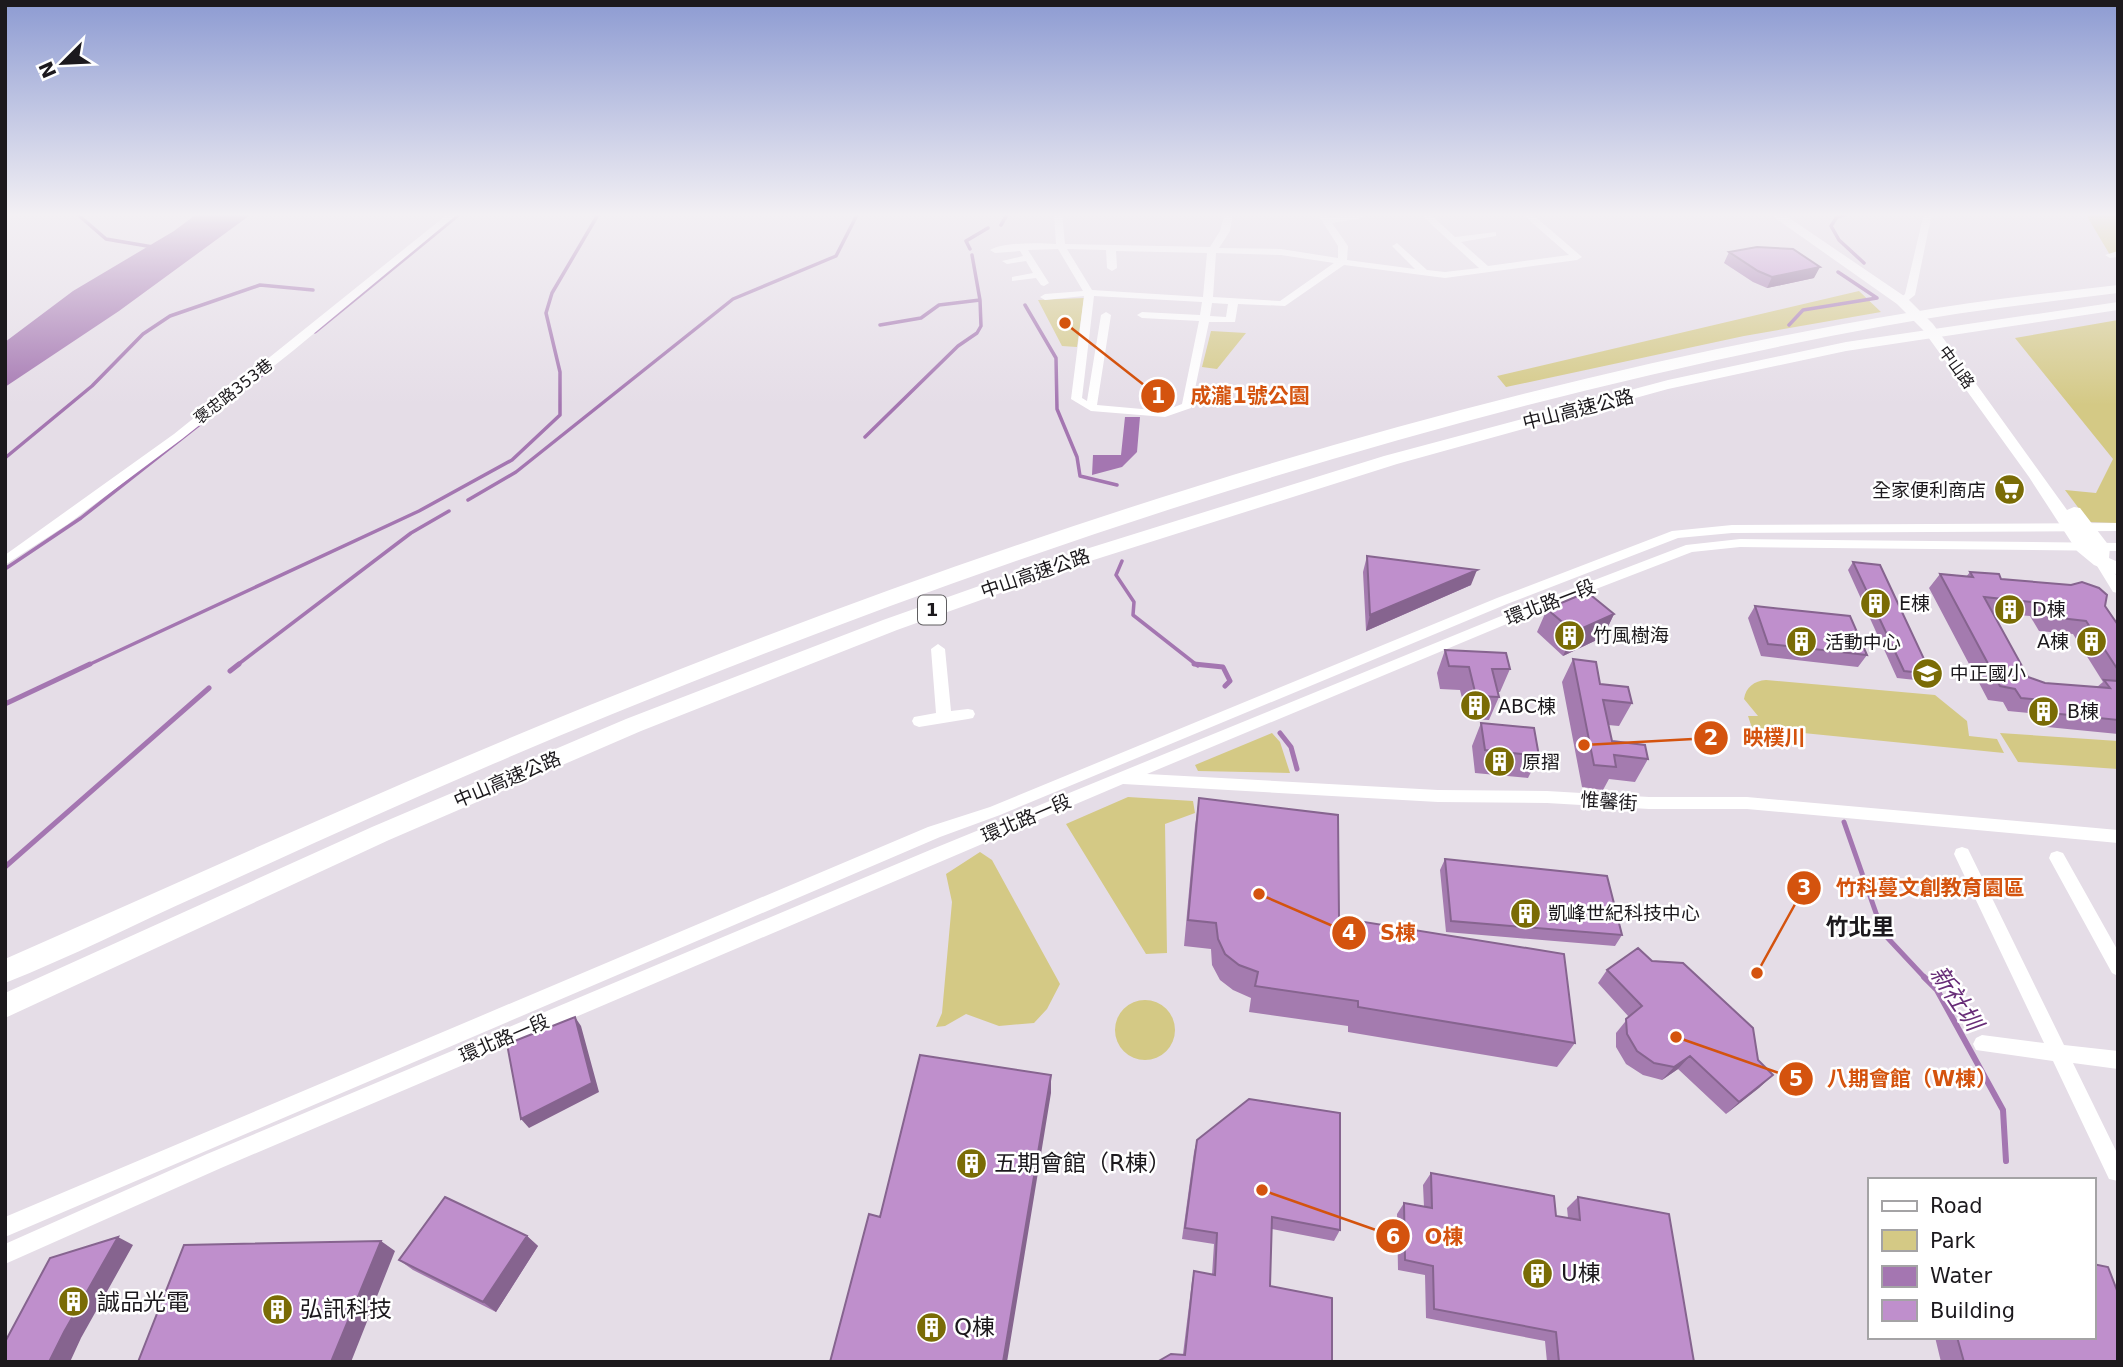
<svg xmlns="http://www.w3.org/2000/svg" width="2123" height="1367" font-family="'DejaVu Sans','Noto Sans TC',sans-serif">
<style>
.green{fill:#d4c985}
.water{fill:#a476b1}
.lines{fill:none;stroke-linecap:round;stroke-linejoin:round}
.stream-far2{stroke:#a476b1;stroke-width:3.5}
.stream-far1{stroke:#a476b1;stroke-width:5}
.stream{stroke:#a476b1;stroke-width:6}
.minor{fill:#fff;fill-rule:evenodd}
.major{fill:#fff;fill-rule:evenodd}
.highway{fill:#fff;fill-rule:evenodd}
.wall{fill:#a47baf;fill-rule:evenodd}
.shaded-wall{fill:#86648f}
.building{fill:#bf8fcc;stroke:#86648f;stroke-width:2}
.labels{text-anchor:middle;stroke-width:5;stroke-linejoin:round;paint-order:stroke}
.far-street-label{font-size:16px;fill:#1c191d;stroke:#fff}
.shield{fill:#fff;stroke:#605e61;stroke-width:2}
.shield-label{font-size:18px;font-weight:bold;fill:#1c191d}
.street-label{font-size:19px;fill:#1c191d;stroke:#fff}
.poi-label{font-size:19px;fill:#1c191d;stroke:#fff;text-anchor:start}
.quarter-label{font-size:23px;font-weight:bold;fill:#1c191d;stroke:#fff}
.near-poi-label{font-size:23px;fill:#1c191d;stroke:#fff;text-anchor:start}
.near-water-label{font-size:24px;font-style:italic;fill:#682e78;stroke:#fff}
.leader{fill:none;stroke:#d4530e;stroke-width:2.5}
.callout-dot{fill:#d4530e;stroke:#fff;stroke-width:2.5}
.mark-label{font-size:21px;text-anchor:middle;font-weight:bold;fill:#fff}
.callout-label{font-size:21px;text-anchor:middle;font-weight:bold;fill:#d4530e;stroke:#fff;stroke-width:5;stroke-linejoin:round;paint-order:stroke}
</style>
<rect width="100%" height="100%" fill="#e5dde7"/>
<!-- green -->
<path class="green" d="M2085,213h33v41l-8,1z
M1859,291l22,21 -137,24 -238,51 -9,-11z
M1084,298l-7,49 -15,-1 -24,-46z
M2118,320v203l-29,-1 -24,-32 31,3 17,-34 -98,-121z
M1211,331l35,2 -29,36 -15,-2z
M1766,680l169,15 32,26 2,15 28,3 7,14 -252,-25 -4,-12h10l-14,-17c2,-12 10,-18 22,-19z
M1272,733l8,9 10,31 -92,-2 -3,-6z
M2000,733l118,8v28l-100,-7z
M1128,797l65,4 2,12 -30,11 2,129 -21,1 -80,-130z
M980,852l12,8 68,124 -13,25 -13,14 -35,3 -33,-12 -21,12 -9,1 6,-14 10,-111 -6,-28z
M1115 1030a30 30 0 1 1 60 0a30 30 0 1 1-60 0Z"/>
<!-- water -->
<path class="water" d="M198,213h55l-134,98 -114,76v-45l68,-51 101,-60z
M1125,417h15l-3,35 -15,15 -30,8 1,-20h28z"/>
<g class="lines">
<!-- stream-far2 -->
<path class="stream-far2" d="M76,213l30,26 47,8
M1848,213l-11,4 -6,9 8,14 25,23
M1001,225l7,-12
M970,249l-4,-8 22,-13
M1025,305l31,53 1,51 20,48 3,19 37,9
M880,325l41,-7 18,-13 41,-5
M1789,325l14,-15 74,-12 -39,-26
M315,332l146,-119
M865,437l93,-91 19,-13 4,-7 -1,-26 -8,-45
M5,458l87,-72 51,-52 27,-18 90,-31 53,5
M468,500l48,-28 217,-173 103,-43 22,-43
M1122,561l-6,14 18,27 -1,13 65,51
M5,569l76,-51 181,-143
M86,666l333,-155 93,-51 48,-45v-43l-14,-59 6,-20 47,-80
M236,666l175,-133 38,-22"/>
<!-- stream-far1 -->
<path class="stream-far1" d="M1194,664l29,3 7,14 -5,5
M230,671l9,-7
M5,704l85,-40
M1280,733l11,14 6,22
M1844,822l39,111 43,46
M5,867l204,-179"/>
<!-- stream -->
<path class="stream" d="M1924,977l13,13 66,120 3,51"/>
<!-- minor -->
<path class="minor" d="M449,213h10l-165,137 -112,89 -114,85 -63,41v-10l169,-121z
M1054,213h8l3,31 145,3 10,-16 5,-18h8l-3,18 -11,17 62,1 57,9v-12l-21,-33h9l3,5 31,-5 4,3 -1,2 -31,5 16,23 -1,14 68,9 -23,-23 5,-3 30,27 18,2 34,-4 -60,-55h10l26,24 41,-5v4l-35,6 27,24 81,-11 -48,-42h10l51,44 -5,3 -132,18 -101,-13 -59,41 -47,-2 -3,18h-26l-18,86 -26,9 -74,-6 -20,-12 13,-103 -39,4 -5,-3 5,-3 38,-3 -25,-42 -30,1 21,33 -5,3 -3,-1 -5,-7 -24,3v-4l21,-4 -7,-12 -19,3 -5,-3 21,-5 -3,-5 -25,2 -5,-3c14,-8 49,-7 66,-6zM1067,249l39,1 1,18 5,3 5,-3 -1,-17 91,2 -4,44 -111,-7zM1216,253l65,2 53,8 -54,38 -67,-4zM1094,296l108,6 -2,13 -58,-3 -5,3 5,3 57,3 -17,83 -18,7 -67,-6 14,-90 -5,-3 -5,3 -14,86 -5,-3zM1212,303l16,1 -2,13 -16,-1z
M1924,213h8l-17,82 -10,8h-6v-4l6,-5z
M2118,251v6l-8,1 -5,-3z
M2118,523v8l-386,2 -54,5 -171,66 -507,211 -60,22 -935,400v-20l923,-390 62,-20 507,-209 175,-67 60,-6z
M1740,539l378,4v8l-378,-4 -48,5 -171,66 -374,156 291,16 109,1 102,6h98l371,33v13l-371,-34h-98l-102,-6 -109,-1 -315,-18 -902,384 -216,96v-20l202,-90 723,-304 581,-238 175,-67z
M2100,557l4,1 14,20v15l-5,-1 -19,-31z
M938,644l7,5 6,62 17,-2 5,1 2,4 -2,4 -5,1 -49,8 -5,-2 -2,-4 2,-4 22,-4 -5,-64z
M1962,847l6,2 96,196 54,6v18l-45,-6 45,92v26l-9,-2 -56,-118 -77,-11 -3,-6 3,-6 6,-3 62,8 -90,-189 2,-5z
M2057,851l6,2 55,98v25l-6,-3 -63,-115 2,-5z"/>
<!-- major -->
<path class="major" d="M1768,213h14l125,85 26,26 134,186 7,-3 6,1 30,39 -1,11 9,4v13l-24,-10 -17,-14 -48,-74 -106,-147 -26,-26z"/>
<!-- highway -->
<path class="highway" d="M2118,285v8c-78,10 -156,18 -234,33 -438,81 -862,221 -1274,389 -138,56 -274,118 -410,180 -65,29 -129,62 -195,88v-24c195,-86 388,-174 585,-254 424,-171 866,-316 1317,-392 70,-12 140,-20 211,-28z
M2118,302v8l-272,41 -178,38 -271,75 -313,99 -187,67 -256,101 -252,109 -384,178v-25l367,-166 254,-108 257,-99 187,-66 314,-98 284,-76 178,-38z"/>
</g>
<!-- wall -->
<path class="wall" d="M1729,252l85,26 -47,10 -14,-6 -29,-19z
M1367,556l104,29 -105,46 -3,-59z
M1853,562l78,112 -6,7 -28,-3 -49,-108z
M1970,572l31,7 104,27 13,19v109l-81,-8 -8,-13 -21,-2 -5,-9 -15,-2 -59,-112 11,-14 26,3zM1993,613l37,3 9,15 34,3 30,48 -6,5 -52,-4 -17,-6z
M1755,606l112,49 -9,12 -97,-11 -13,-38z
M1547,609l67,5 -11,23 -40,19 -26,-24z
M1445,650l65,19 -10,23h-2l1,5 -10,23 -22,-1 -7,-29 -20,-1 -3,-16z
M1573,659l27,25 32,19 -13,23 -11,-1 4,16 36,18 -13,23 -26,-3 -6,11 -21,-3 -20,-105z
M1481,723l58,33 -11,22 -53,-5 -3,-27z
M1199,798l140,120 236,125 -18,24 -209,-35v-6l-99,-14 2,-14 -18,-8 -13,-10 -8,-15 -1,-16 -27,-3 11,-120z
M1445,859l177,76 -7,11 -169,-14 -6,-62z
M1607,970l151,90 15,15 -47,39 -48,-45 -16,11 -19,-5 -17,-11 -10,-17v-14l13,-16 -31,-34z
M1197,1140l143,90 -6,11 -62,-12 -2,57 62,76 -149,-8 9,-73 2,-10 18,4 2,-31 -32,-5 12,-87z
M1431,1173l125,43 12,2 -1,-10 11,-11 116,165h-147l-2,-21 -119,-23 -1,-43 -27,-5 -1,-56 7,-11 20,4 -1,-22z
M527,1236l11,10 -42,66 -83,-42 -14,-10z
M1935,1337h158l25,25h-177z"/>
<!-- shaded-wall -->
<path class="shaded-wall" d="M1820,267l-6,11 -47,10 5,-11z
M1477,570l-6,15 -105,46 4,-16z
M1614,614l-11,23 -40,19 11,-24z
M575,1017l6,9 18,66 -70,36 -8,-9z
M1690,1056l-12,13 -16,11 12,-13z
M1051,1075v18l-44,269h-4z
M1773,1075l-14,13 -33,26 13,-12z
M527,1236l11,10 -42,66 -13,-10z
M118,1237l15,8 -52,93 -11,24h-21l15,-30z
M381,1241l14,10 -44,111h-20z"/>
<!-- building -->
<path class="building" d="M1757,247l36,2 27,18 -48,10 -14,-6 -29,-19z
M1367,556l110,14 -107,45z
M1853,562l27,3 51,109 -27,-3z
M1970,572l29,2 2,5 70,6 11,-3 17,6 8,7 -2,11 13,19v45l-32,-49 -35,-4 -9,-14 -58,-6 44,80 17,6 65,5 -6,-8 14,1v39l-68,-7 -8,-13 -21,-2 -6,-9 -15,-3 -60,-112 33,3z
M1587,592l27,22 -40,18 -27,-23z
M1755,606l95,10 17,39 -99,-11z
M1445,650l61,3 4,16h-18l7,28 -23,-1 -7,-29 -20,-1z
M1573,659l23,3 4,22 28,3 4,16 -29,-3 9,41 33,4 3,14 -34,-4 2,12 -22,-2z
M1481,723l53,5 5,28 -54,-6z
M1199,798l139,17 1,103 225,36 11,89 -217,-36v-6l-103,-15 3,-14 -19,-7 -14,-11 -7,-15 -2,-16 -28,-3z
M1445,859l162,17 15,59 -171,-14z
M1638,948l14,13 31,2 70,65 5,32 15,15 -34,27 -49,-46 -16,11 -20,-4 -17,-12 -10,-17 -1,-15 16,-13 -35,-36z
M575,1017l17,66 -71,36 -14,-75z
M920,1055l131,20 -48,287h-173l39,-148 11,3z
M1249,1099l91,14v117l-68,-13 -2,69 62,12v64h-175l14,-8 14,1 9,-84 21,4 2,-42 -32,-5 12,-88z
M1431,1173l123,23 2,20 24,4 -2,-23 91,17 25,148h-135l-3,-30 -122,-23 -1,-43 -28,-6 -1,-57 28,5z
M445,1197l82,39 -44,66 -84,-42z
M118,1237l-54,95 -15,30h-44v-20l45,-84z
M381,1241l-50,121h-193l46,-117z
M2093,1264l15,3 10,26v69h-154l-7,-25h136z"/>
<!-- sky -->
<linearGradient id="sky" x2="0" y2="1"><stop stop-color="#8d9bd2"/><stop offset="0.53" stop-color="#f3f0f4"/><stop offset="1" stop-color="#f3f0f4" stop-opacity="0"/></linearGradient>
<rect width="2123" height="405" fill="url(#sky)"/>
<!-- icons -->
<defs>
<symbol id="supermarket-disc" viewBox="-11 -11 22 22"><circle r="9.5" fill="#7a6c06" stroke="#fff"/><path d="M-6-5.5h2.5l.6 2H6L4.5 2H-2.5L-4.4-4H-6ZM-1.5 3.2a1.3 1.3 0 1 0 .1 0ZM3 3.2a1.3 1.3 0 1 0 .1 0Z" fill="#fff"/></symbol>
<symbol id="building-disc" viewBox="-11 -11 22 22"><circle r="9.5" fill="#7a6c06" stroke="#fff"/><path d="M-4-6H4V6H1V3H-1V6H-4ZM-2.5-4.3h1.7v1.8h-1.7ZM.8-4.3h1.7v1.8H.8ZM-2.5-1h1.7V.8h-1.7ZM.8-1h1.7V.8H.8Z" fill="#fff"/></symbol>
<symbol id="school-disc" viewBox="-11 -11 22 22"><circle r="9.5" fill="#7a6c06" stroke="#fff"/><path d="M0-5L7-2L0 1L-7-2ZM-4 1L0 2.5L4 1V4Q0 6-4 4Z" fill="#fff"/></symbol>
</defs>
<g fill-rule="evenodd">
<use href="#supermarket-disc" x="1992" y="472" width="35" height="35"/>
<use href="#building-disc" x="1858" y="586" width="35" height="35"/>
<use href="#building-disc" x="1992" y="592" width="35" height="35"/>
<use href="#building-disc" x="1552" y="618" width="35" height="35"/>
<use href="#building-disc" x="2074" y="624" width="35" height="35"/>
<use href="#building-disc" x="1784" y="624" width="35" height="35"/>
<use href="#school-disc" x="1910" y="656" width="35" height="35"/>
<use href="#building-disc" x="1458" y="688" width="35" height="35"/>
<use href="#building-disc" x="2026" y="694" width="35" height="35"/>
<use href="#building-disc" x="1482" y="744" width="35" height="35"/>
<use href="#building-disc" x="1508" y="896" width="35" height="35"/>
<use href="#building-disc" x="954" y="1146" width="35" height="35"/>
<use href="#building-disc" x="1520" y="1256" width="35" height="35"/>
<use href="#building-disc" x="56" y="1284" width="35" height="35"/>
<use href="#building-disc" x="260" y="1292" width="35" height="35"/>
<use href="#building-disc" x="914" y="1310" width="35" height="35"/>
</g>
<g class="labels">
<!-- far-street labels -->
<g class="far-street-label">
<text transform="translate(1957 367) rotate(54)" y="6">中山路</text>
<text transform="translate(233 391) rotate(-38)" y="6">褒忠路353巷</text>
</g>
<!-- shield labels -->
<rect class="shield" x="918" y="595.5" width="28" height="29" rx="5"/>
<g class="shield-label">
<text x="932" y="616">1</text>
</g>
<!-- street labels -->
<g class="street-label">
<text transform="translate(1578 409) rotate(-14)" y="7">中山高速公路</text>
<text transform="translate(1035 573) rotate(-19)" y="7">中山高速公路</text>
<text transform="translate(1550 602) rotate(-21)" y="7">環北路一段</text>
<text transform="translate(507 779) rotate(-23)" y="7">中山高速公路</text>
<text transform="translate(1609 801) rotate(4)" y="7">惟馨街</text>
<text transform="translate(1026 818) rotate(-23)" y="7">環北路一段</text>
<text transform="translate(504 1038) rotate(-23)" y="7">環北路一段</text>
</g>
<!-- poi labels -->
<g class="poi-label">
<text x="1986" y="497" text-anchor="end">全家便利商店</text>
<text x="1899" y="610">E棟</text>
<text x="2032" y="616">D棟</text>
<text x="1593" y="642">竹風樹海</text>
<text x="2069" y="648" text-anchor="end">A棟</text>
<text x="1825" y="649">活動中心</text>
<text x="1950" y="680">中正國小</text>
<text x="1498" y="713">ABC棟</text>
<text x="2067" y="718">B棟</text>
<text x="1522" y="769">原摺</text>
<text x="1548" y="920">凱峰世紀科技中心</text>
</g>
<!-- quarter labels -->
<g class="quarter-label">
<text x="1860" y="935">竹北里</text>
</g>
<!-- near-poi labels -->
<g class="near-poi-label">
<text x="994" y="1171">五期會館（R棟）</text>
<text x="1561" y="1281">U棟</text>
<text x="97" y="1310">誠品光電</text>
<text x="300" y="1317">弘訊科技</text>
<text x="954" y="1335">Q棟</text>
</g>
<!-- near-water labels -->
<g class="near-water-label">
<text transform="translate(1956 998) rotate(56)" y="8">新社圳</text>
</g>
</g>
<!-- callouts -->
<path class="leader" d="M1065 323L1158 396M1584 745L1711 738M1757 973L1804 888M1259 894L1349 933M1676 1037L1796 1079M1262 1190L1393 1236"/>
<g class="callout-dot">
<circle cx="1065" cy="323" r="7"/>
<circle cx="1584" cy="745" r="7"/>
<circle cx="1757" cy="973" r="7"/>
<circle cx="1259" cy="894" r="7"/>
<circle cx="1676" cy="1037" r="7"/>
<circle cx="1262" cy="1190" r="7"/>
<circle cx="1158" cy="396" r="18"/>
<circle cx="1711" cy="738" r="18"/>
<circle cx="1804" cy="888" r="18"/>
<circle cx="1349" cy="933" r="18"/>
<circle cx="1796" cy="1079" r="18"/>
<circle cx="1393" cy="1236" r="18"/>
</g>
<g class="mark-label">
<text x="1158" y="403">1</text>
<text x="1711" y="745">2</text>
<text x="1804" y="895">3</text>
<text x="1349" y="940">4</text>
<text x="1796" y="1086">5</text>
<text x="1393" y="1244">6</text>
</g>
<g class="callout-label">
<text x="1250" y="403">成瀧1號公園</text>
<text x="1774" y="745">映樸川</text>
<text x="1930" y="895">竹科蔓文創教育園區</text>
<text x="1398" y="940">S棟</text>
<text x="1912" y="1086">八期會館（W棟）</text>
<text x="1444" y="1244">O棟</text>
</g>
<!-- border -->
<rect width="2123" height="1367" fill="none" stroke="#1c191d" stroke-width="14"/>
<!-- legend -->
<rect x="1868" y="1178" width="228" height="161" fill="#ffffff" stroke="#a4a3a5" stroke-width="2"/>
<rect x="1882" y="1201" width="35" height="10" fill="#ffffff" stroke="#a4a3a5" stroke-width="2"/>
<text x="1930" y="1213" font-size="21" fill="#1c191d">Road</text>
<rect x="1882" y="1230" width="35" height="21" fill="#d4c985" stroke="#a4a3a5" stroke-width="2"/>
<text x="1930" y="1248" font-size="21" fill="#1c191d">Park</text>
<rect x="1882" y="1266" width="35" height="21" fill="#a476b1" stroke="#a4a3a5" stroke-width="2"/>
<text x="1930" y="1283" font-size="21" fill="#1c191d">Water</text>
<rect x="1882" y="1300" width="35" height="21" fill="#bf8fcc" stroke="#a4a3a5" stroke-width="2"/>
<text x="1930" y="1318" font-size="21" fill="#1c191d">Building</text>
<!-- north arrow -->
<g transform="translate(63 63) rotate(246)" stroke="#ffffff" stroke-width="5" paint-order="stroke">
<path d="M0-5L12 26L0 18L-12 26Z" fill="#1c191d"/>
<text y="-10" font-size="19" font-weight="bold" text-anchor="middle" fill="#1c191d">N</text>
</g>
</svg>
